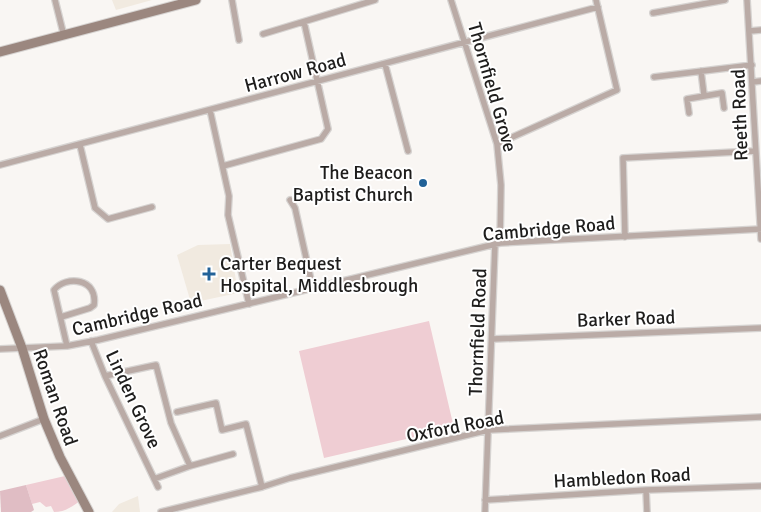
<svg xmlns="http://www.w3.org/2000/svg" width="761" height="512" font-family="Signika,sans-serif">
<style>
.built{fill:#f1eae0}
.green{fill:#efcdd3}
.forest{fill:#e0bdc4}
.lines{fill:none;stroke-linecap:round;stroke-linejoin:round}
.street-casing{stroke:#d6d3d1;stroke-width:8}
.secondary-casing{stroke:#d6d3d1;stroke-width:11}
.street{stroke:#baaba6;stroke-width:5.5}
.secondary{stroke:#9b877f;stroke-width:9}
.poi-dot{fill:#226298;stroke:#fff;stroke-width:2}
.labels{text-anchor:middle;stroke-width:4;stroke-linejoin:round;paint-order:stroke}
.street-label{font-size:19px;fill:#1e1d1c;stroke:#fff}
.poi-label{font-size:19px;fill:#1e1d1c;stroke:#fff;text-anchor:end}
</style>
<rect width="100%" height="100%" fill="#f9f6f3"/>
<!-- built -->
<path class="built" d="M112,0h40l-36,10z
M230,244l8,49 -47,10 -14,-48 21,-10z
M138,496l2,16h-28l7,-8z"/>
<!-- green -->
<path class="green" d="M429,321l25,107 -130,30 -25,-107z
M65,476l15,25c-9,6 -15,11 -26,11l-3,-6 -5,1 -6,-5 -8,2 -6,-19z"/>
<!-- forest -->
<path class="forest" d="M26,485l8,25 -3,2h-30l-1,-21z"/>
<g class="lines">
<defs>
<path id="street" d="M55,0l9,36
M232,0l7,40
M451,0l46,144 4,41 -1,58
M747,0l14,239
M653,13l72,-13
M750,31l11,-1
M263,34l112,-34
M385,64l23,87
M701,71l3,24
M654,77l98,-12
M753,82l8,-1
M210,110l19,86 -1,19 21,89
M689,113l-2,-14 35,-6 2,15
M497,144l120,-54 -21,-90
M80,145l15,63 13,11 44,-12
M0,165l598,-158
M223,166l98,-27 7,-10 -24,-107
M290,200l5,8 18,81
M625,237l-2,-79 132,-7
M61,317l29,-9 4,-3c4,-27 -28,-30 -40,-15l13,56
M493,339l268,-11
M91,341l14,35 53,111
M0,349l67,-3 31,-6 402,-97 261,-14
M105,376l51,-11 15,58 19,43 43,-12
M177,412l39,-9 6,27 24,-6 16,63
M0,436l44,-17
M154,479l36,-13
M646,490l1,22
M485,500l161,-10 115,-4
M161,512l101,-25 28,-9 198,-48 273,-13
M485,512l10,-268"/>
<path id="secondary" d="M0,52l196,-52
M0,290l22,58 22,71 16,38 29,55"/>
</defs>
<!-- street casing -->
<use href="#street" class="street-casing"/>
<!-- secondary casing -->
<use href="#secondary" class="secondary-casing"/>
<!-- street -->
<use href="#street" class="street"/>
<!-- secondary -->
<use href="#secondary" class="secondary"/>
</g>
<!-- markers -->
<g class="poi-dot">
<circle cx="423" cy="183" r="5"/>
<path d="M206.5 266.5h5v5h5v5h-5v5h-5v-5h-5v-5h5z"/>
</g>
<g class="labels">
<!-- street labels -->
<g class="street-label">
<text transform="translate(295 72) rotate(-15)" y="7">Harrow Road</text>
<text transform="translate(493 87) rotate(74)" y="7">Thornfield Grove</text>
<text transform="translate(739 115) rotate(-92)" y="7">Reeth Road</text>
<text transform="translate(549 228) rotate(-5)" y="7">Cambridge Road</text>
<text transform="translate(137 314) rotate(-13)" y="7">Cambridge Road</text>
<text transform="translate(626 318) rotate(-2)" y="7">Barker Road</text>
<text transform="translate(477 332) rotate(-88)" y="7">Thornfield Road</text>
<text transform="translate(56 397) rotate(71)" y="7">Roman Road</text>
<text transform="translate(134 399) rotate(65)" y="7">Linden Grove</text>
<text transform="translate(455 426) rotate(-11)" y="7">Oxford Road</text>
<text transform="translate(622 477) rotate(-3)" y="7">Hambledon Road</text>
</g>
<!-- poi labels -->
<g class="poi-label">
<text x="413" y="179">The Beacon<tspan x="413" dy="22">Baptist Church</tspan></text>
<text x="220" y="270" text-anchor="start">Carter Bequest<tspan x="220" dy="22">Hospital, Middlesbrough</tspan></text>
</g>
</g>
</svg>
